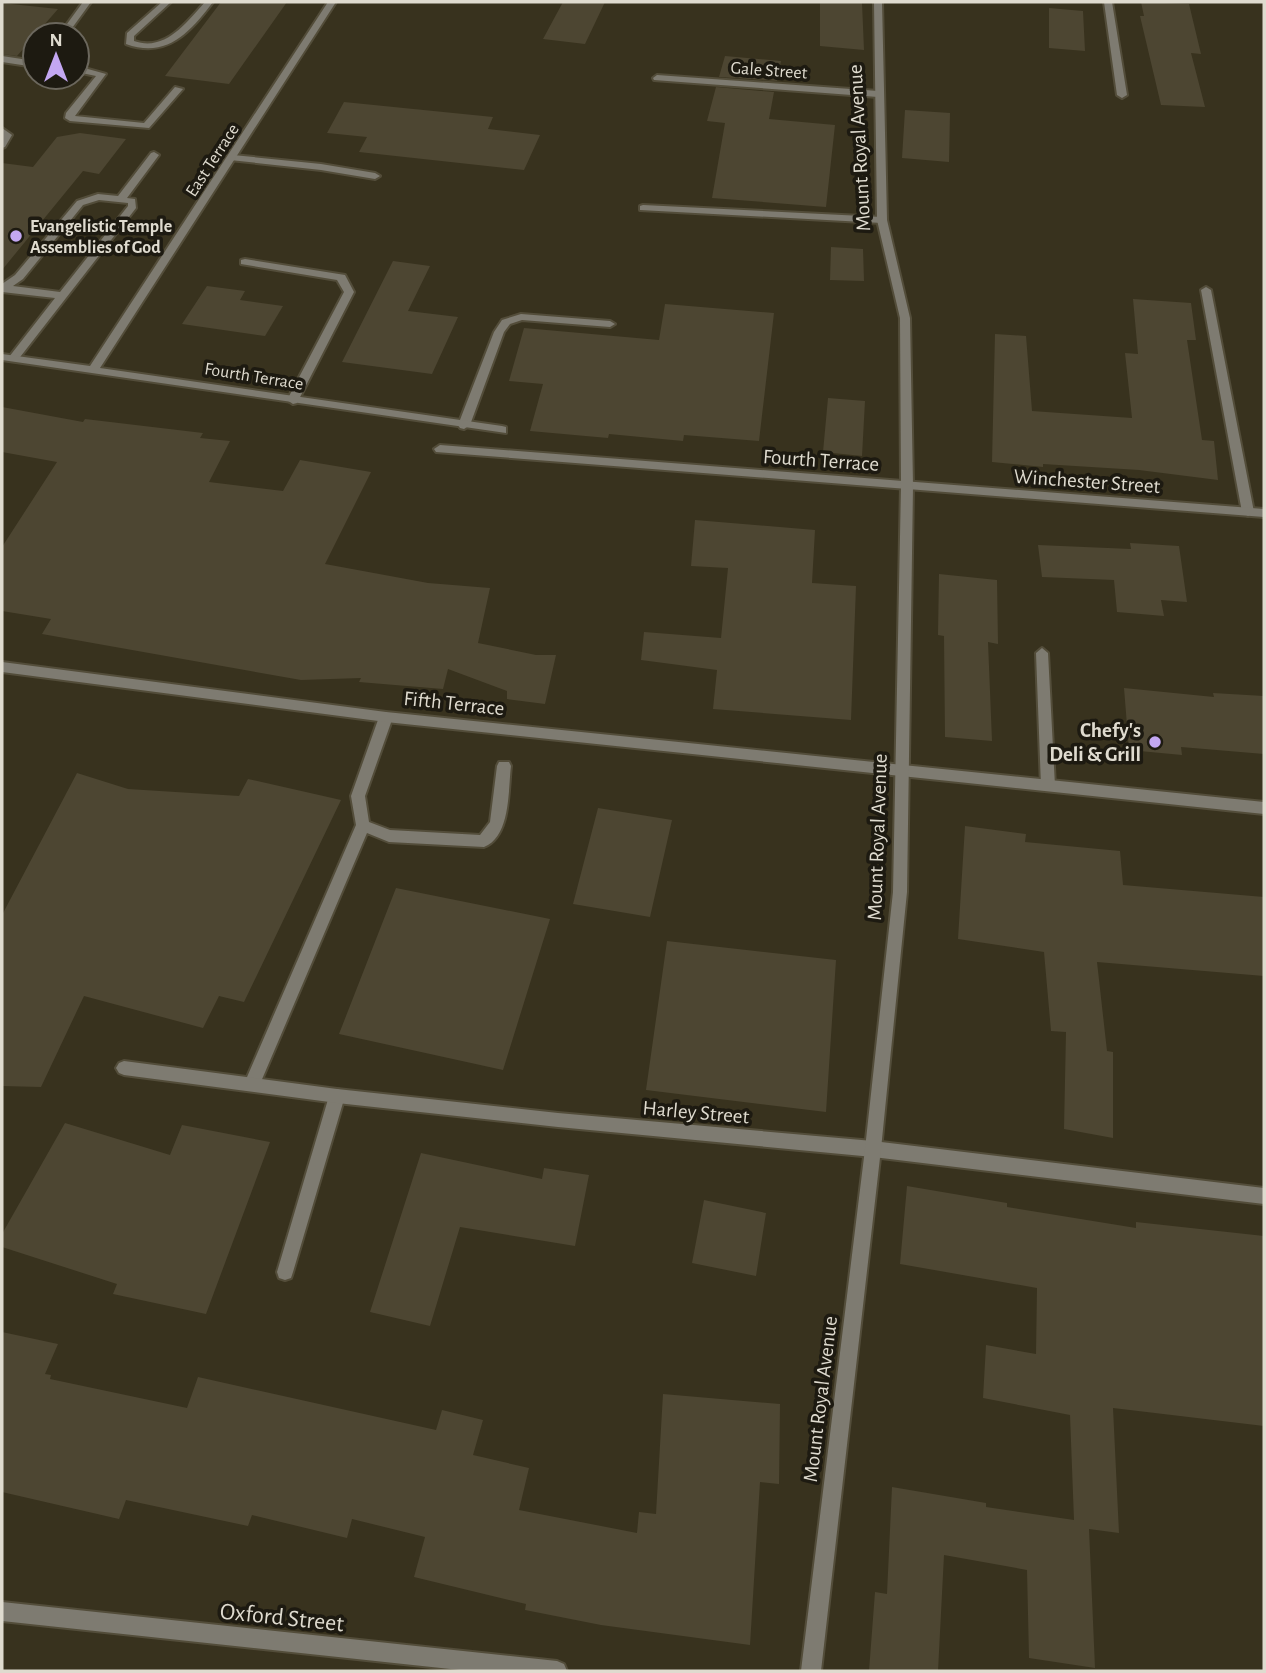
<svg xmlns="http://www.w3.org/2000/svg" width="1266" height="1673" font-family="'Alegreya Sans',sans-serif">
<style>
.building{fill:#4d4632}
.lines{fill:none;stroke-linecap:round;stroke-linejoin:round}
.service-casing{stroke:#534d3a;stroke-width:4}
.minor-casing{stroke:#534d3a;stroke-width:4}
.tertiary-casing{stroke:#534d3a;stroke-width:4}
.service{fill:#7e7b71;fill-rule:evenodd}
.minor{fill:#7e7b71;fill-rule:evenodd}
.tertiary{fill:#7e7b71;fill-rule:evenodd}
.poi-dot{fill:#c3a7f2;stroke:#1d1a11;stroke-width:2.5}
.labels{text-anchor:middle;stroke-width:7;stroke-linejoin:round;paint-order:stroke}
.far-street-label{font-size:18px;fill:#dfdbcf;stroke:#1d1a11}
.far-poi-label{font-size:18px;font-weight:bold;fill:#dfdbcf;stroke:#1d1a11;text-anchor:start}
.street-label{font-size:21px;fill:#dfdbcf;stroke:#1d1a11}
.poi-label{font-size:21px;font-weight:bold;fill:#dfdbcf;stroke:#1d1a11;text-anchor:end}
.near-street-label{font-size:24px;fill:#dfdbcf;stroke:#1d1a11}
</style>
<rect width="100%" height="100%" fill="#38321e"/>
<!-- building -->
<path class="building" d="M221,2h66l-58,82 -64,-8z
M563,2h42l-20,42 -42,-5z
M820,2l42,1 2,47 -44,-4z
M1141,2l48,2 12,50 -10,-1 14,54 -44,-2 -21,-89h4z
M2,3l56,6 -41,47 -15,-2z
M1049,8l34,3 2,40 -36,-3z
M725,56l56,5 -4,20 -58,-4z
M716,87l58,5 -5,27 66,6 -9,82 -114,-9 13,-75 -18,-2z
M344,102l149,15 -5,12 52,6 -16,35 -165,-18 8,-15 -40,-4z
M905,110l45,3 -1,49 -47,-4z
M80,133l46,6 -27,35 -16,-3 -81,99v-107l31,4 24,-30z
M831,247l32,2 1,32 -34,-1z
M393,261l37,5 -22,45 50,6 -26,57 -90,-12z
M207,286l38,5 -5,9 43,6 -18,30 -83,-12z
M1133,299l58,4 5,37h-9l15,100 12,1 4,39 -79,-10 -96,-6v3l-51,-5 3,-128 31,2 6,75 100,7 -7,-65 13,1z
M665,304l109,9 -15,128 -75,-6 -1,6 -74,-7 -1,4 -78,-7 13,-47 -34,-3 15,-53 135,12z
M828,398l37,3 -3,55 -39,-4z
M2,407l81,15 2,-3 118,14 -3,5 30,3 -21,41 74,9 17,-31 71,12 -46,92 103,19 62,5 -12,55 58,12h20l-11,49 -38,-5v-8l-59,-22 -5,20 -84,-7 2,-4 -60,2 -259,-46 9,-15 -49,-8v-64l55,-85 -55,-10z
M695,520l120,10 -3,53 44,3 -5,134 -138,-11 4,-39 -76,-10 3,-28 77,6 7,-70 -37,-2z
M1130,543l49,3 8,56 -26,-2 3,16 -47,-4 -3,-32 -72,-3 -4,-32 93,4z
M939,574l58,6 1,64 -10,-2 4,99 -47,-4 -1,-101 -6,-1z
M1124,688l90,9 -1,-4 51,3v58l-83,-7 1,8 -53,-5z
M77,773l51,16 111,7 9,-17 93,21 -97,202 -25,-6 -16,32 -119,-32 -43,91 -39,-1v-171z
M598,808l74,12 -22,97 -77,-13z
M965,826l61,8 -1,8 95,9 3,34 141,12v79l-167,-14 10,89 6,1v86l-49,-9 2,-97 -15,-1 -7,-79 -86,-13z
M396,888l154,31 -47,151 -164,-36z
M667,941l169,19 -10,152 -180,-22z
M65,1123l105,32 12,-30 88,17 -64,172 -93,-20 4,-10 -115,-37v-13z
M421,1153l121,26 2,-11 45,7 -14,71 -115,-19 -30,99 -60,-14z
M907,1186l100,17v4l129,21v-6l128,14v190l-151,-18 6,125 -30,-4 6,139 -66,-10 -2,-88 -83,-15 -6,116h-69l6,-79 12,2 5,-107 94,16v4l88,13 -4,-105 -87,-17 3,-53 50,9 1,-66 -137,-24z
M704,1200l62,13 -10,63 -64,-13z
M2,1332l56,12 -13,30 6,1 -1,4 137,29 11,-31 238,53 6,-20 41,10 -10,35 56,13 -10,42 118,23 2,-21 17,2 7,-120 117,10 -1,80 -19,-2 -10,163 -149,-20 -76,-15 1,-6 -112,-27 11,-40 -73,-18 -5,19 -95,-23 -4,11 -122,-26 -7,19 -117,-27z"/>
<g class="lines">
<defs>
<path id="service" d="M83,2h8l-24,33h-8z
M162,2h9l-37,34v5c31,11 52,-18 71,-39h8c-23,30 -46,57 -87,42l1,-11z
M2,56l33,5v6l-33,-5z
M77,66l29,8 -31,42 69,7 31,-36 8,2 -34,39 -79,-7 -5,-3 1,-5 30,-37 -19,-4z
M2,128l10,7 -7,12 -3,1z
M154,152l5,3 -32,43 8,1 1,9 -119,153h-8v-4l46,-59 -53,-6v-8l13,-9 62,-74 21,-7 20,2 33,-43zM99,200l29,3v3l-68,86 -47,-6 10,-7 60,-74z
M233,155l88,9 54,9 5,3 -5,3 -54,-9 -91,-10v-4z
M245,259l100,16 9,17 -57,111 -4,1 -6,-4 57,-108 -7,-12 -96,-16v-4z
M1206,287l5,3 43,222 -6,4 -6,-4 -41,-222z
M521,314l89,7 5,3 -5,3 -88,-7 -12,4 -6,8 -34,93 -6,4 -4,-1 -2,-3 36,-93 8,-12z
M1042,648l6,5 7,133 -2,4h-10l-2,-4 -5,-133z
M386,712l7,5 -28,79 4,26 21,8 90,5 10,-13 7,-56 2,-4h10l2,4c-3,24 0,70 -27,81l-95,-5 -22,-9 -107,251 -2,5 -6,2 -6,-2 -2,-5 112,-259 -5,-29 28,-79z
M337,1089l6,2 2,5 -52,176 -2,6 -6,2 -6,-2 -2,-6 52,-176 2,-5z"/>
<path id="minor" d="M328,2h8l-236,366 402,58 4,1v6l-504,-73v-6l88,12z
M1104,2h8l15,93 -5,3 -5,-3z
M657,75l221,16 5,3 -5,3 -224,-17 -1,-2z
M643,205l239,12 5,3 -5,3 -242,-13v-4z
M440,445l824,64v8l-828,-65 -2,-3z
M2,662l384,50 878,90v12l-878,-92 -384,-50z
M124,1061l213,28 221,24 315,28 391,47v16l-391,-47 -315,-30 -221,-24 -213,-28 -5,-2 -3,-5 3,-5z
M2,1602l555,59 7,3 3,7h-98l-467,-50z"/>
<path id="tertiary" d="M874,2h8l5,218 23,98 3,168 -6,406 -26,257 -60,522h-20l64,-522 28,-257 8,-406 -1,-168 -23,-98z"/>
</defs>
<!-- service casing -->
<use href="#service" class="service-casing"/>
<!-- minor casing -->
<use href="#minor" class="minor-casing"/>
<!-- tertiary casing -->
<use href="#tertiary" class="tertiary-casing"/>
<!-- service -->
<use href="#service" class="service"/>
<!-- minor -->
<use href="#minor" class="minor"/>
<!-- tertiary -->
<use href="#tertiary" class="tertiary"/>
</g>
<!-- markers -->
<g class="poi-dot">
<circle cx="16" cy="236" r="7"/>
<circle cx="1155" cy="742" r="7"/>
</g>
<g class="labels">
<!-- far-street labels -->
<g class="far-street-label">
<text transform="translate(769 70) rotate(4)" y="6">Gale Street</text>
<text transform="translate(212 160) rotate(-57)" y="6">East Terrace</text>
<text transform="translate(254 376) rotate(9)" y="6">Fourth Terrace</text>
</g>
<!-- far-poi labels -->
<g class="far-poi-label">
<text x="30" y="232">Evangelistic Temple<tspan x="30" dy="21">Assemblies of God</tspan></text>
</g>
<!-- street labels -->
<g class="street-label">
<text transform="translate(859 148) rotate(-93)" y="7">Mount Royal Avenue</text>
<text transform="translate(821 460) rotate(4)" y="7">Fourth Terrace</text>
<text transform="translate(1087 481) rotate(4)" y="7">Winchester Street</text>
<text transform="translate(454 703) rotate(6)" y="7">Fifth Terrace</text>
<text transform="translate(877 837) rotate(-88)" y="7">Mount Royal Avenue</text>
<text transform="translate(696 1112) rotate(5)" y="7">Harley Street</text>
<text transform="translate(820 1399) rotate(-83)" y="7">Mount Royal Avenue</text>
</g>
<!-- poi labels -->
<g class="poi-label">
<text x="1141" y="737">Chefy's<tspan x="1141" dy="24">Deli &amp; Grill</tspan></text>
</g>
<!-- near-street labels -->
<g class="near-street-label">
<text transform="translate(282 1617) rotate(6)" y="8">Oxford Street</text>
</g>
</g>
<!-- border -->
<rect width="1266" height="1673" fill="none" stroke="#dfdbcf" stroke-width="7"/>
<!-- north arrow -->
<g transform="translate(56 56)"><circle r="33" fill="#1d1a11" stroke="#6b675d" stroke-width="2"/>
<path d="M0-5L12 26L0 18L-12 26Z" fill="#c3a7f2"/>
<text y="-10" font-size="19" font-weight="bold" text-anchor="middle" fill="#dfdbcf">N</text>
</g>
</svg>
